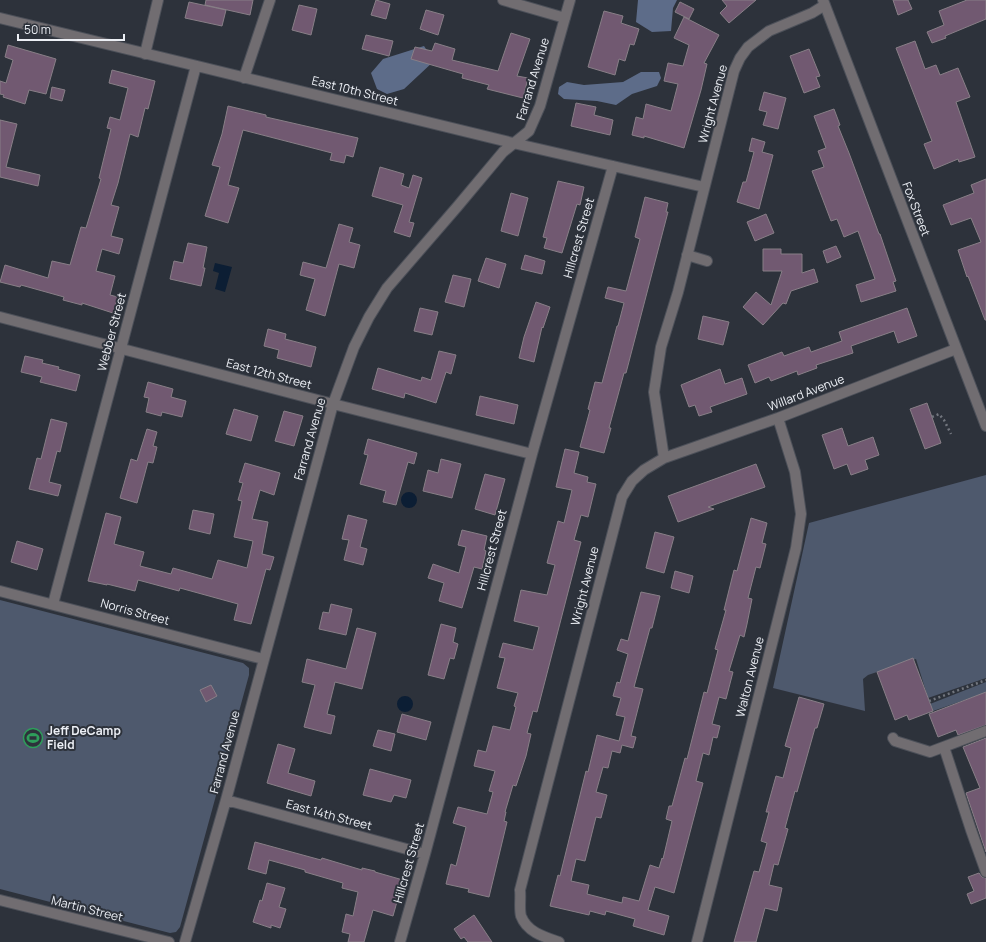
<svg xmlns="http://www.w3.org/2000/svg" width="986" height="942" font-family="Manrope,sans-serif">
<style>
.green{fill:#4e596d}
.forest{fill:#5d6c89}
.water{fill:#0c1e34}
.building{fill:#715971;stroke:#887f87}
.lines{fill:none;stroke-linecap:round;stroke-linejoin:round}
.minor-casing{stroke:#4c5059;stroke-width:12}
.path{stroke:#72767e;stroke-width:2.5;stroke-dasharray:2 3;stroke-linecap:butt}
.minor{stroke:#716d71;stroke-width:10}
.labels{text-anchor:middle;stroke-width:4;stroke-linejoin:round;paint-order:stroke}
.street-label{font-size:12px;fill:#eceff5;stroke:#2d323b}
.poi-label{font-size:12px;font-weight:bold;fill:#eceff5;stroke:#2d323b;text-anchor:start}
</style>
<rect width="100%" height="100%" fill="#2d323b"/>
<!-- green -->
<path class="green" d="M986,475v203l-58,20 -12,-39 -48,16 -5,4 2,32 -92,-23 36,-165z
M0,600l243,63 6,5v7l-69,252 -4,5 -6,1 -170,-44z
M986,682v13l-1,-2 -52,18 -3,-7z"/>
<!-- forest -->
<path class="forest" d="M638,0h39l-4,8 -2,23 -19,1 -16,-10z
M424,46l10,15 -30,28 -17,5 -10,-5 -6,-16 12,-14z
M641,72h18l2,6 -4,8 -25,8 -16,11 -19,-4 -33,-2 -6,-5 1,-7 8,-5 17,3 39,-3z"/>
<!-- water -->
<path class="water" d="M215,263l17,4 -7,25 -10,-3 4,-16 -6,-2z
M401 500a8 8 0 1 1 16 0a8 8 0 1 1-16 0Z
M397 704a8 8 0 1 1 16 0a8 8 0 1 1-16 0Z"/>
<!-- building -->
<path class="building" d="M206,0h47l-3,15 -45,-10z
M376,0l14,4 -4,15 -15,-4z
M722,0h34l-27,23 -9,-10 7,-7z
M893,0h15l4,9 -14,6z
M967,0h19v19l-41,17 1,2 -14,5 -5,-11 17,-7 -5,-14z
M189,2l37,8 -4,16 -37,-8z
M680,2l14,7 -5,10 -14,-7z
M299,5l18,4 -6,26 -19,-5z
M426,10l18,5 -6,20 -18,-6z
M604,11l19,5 -2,7 18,6 -5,16 -4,-1 -5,17 -6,-2 -4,16 -27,-8z
M684,17l35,18 -15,28 3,1 -6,26 -17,58 -40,-12v2l-12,-3 4,-18 7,2 3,-15 25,7 7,-27 -14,-3 4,-18 15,3 6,-21 -15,-7z
M511,33l19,6 -13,37 11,2 -5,20 -36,-9 2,-4 -27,-7 1,-4 -52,-15 4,-12 17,4 3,-8 20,6 -3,11 46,11z
M366,35l27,6 -4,15 -27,-7z
M915,41l10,28 11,-4 4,10 18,-7 12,29 -14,5 19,55 -16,5 -1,-3 -24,10 -10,-25 8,-3 -36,-93z
M8,45l48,14 -10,35 -17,-4 -4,14 -22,-7 1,-2 -4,-1v-13l6,2 7,-23 -8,-3z
M809,49l11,27 -4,1 4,10 -16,6 -14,-37z
M112,70l43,11 -7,28 -3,-1 -7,29 -8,-3 -12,49 -7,22 8,2 -8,29 12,3 -4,15 -17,-5 -6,22 19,5 -5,19 8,2 -5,16 -31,-10v2l-19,-5 1,-3 -43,-12 -1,2 -20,-5 5,-17 43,13 4,-17 18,4 11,-38 5,1 15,-49 -2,-1 12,-49 -4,-1 3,-11 10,3 8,-32 -19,-5z
M52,87l13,3 -3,11 -12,-3z
M764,92l22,6 -8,31 -15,-4 4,-13 -8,-2z
M576,103l20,4 -2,8 19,5 -3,15 -39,-9z
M228,106l38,9v2l92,21 -5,19 -7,-2 -2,8 -14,-3 2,-7 -89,-23 -15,55 11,3 -11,35 -23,-7 15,-49 -8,-2 10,-31z
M834,109l6,16 -2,1 11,27 30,81h1l16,47 -3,1 3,9 -35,11 -5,-17 19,-6 -17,-48 -14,6 -7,-18 -6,2 -19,-50 12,-4 -6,-16 8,-3 -12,-32z
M0,120l17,4 -11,43 34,8 -2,11 -38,-9z
M752,138l13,4 -3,10 11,3 -14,54 -22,-7 6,-20h3l8,-30 -5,-1z
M380,167l24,7 -3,11 8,3 4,-13 9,3 -13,44 5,1 -4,14 -16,-5 9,-27 -31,-9z
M986,179v141h-1l-17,-44 -1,1 -9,-27 23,-8 -10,-24 -20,7 -8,-20 31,-12 -3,-8z
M558,181l26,6 -4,18 -3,-1 -15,49 -18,-5 3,-10 -4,-1z
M511,193l17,5 -10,38 -17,-5z
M645,197l23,6 -2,9h2l-42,161h-2l-15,55h2l-7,25 -24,-6 10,-37 -2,-1 7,-27 7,1 15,-57h1l6,-23 -19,-5 3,-11 18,4 14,-52 -5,-2z
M766,214l8,19 -19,8 -8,-19z
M339,224l14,4 -4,14 11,3 -6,23 -15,-4 -14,52 -19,-6 9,-31 -15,-4 3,-13 23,6z
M188,243l19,4 -4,21h2l-4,18 -31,-7 4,-18 9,2z
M836,246l5,11 -14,6 -4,-12z
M763,249h18v5h21v19l12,-4 4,13 -27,9 -5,13 -3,-1 -20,22 -20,-18 13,-15 15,13 11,-34h-19z
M525,255l20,6 -3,13 -21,-5z
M486,258l20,6 -7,24 -21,-7z
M453,275l18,4 -7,28 -19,-5z
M536,302l14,5 -7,21 -1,-1 -8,35 -15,-4 5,-21z
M420,308l18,4 -6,23 -18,-4z
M907,308l10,28 -19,7 -4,-12 -43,15 2,7 -37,12 1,3 -19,7 -1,-4 -26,10 -2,-4 -14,6 -7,-18 34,-13 2,4 25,-9 2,5 31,-11 -3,-9z
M703,316l26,6 -6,23 -25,-6z
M268,329l18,5 -1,5 31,8 -5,20 -34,-9 2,-8 -15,-4z
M439,351l17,4 -5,19 -5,-2 -10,31 -31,-10 -1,5 -32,-9 6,-21 43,13 1,-4 9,3z
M25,356l18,4 -1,3 17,4 -1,2 22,6 -4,16 -36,-9 2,-5 -21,-5z
M720,369l5,15 17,-6 5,16 -37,13 2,5 -13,4 -4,-11 -6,2 -8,-22z
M148,382l25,7 -2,8 15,4 -4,16 -20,-5 -1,4 -15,-4 3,-14 -5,-1z
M480,396l38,9 -4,19 -38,-9z
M927,403l14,40 -16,6 -15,-40z
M234,409l24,7 -7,25 -25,-7z
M284,411l19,5 -9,30 -19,-5z
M51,419l16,4 -7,29 -3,-1 -8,31 12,3 -3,11 -29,-7 8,-31 4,1z
M842,428l6,18 25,-9 6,18 -14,5 3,9 -17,6 -4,-11 -13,5 -12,-34z
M147,429l10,3 -4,14 4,1 -4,16 -5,-1 -11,41 -17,-5 11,-39 6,2z
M368,439l49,14 -3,11 -6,-2 -12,43 -13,-3 3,-11 -26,-7 8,-29 -4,-1z
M565,449l14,3 -5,21 14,4 -1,5 9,2 -8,33 -7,-2 -7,25 7,2 -44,170 -4,-1 -6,22 4,1 -5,22 -10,30 -3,-1 -8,27h1l-2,9 3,1 -18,75 -21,-5 1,-3 -23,-5 5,-20 5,2 10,-39 -13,-4 5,-16 29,7 6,-22 -4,-1 6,-20 -21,-5 4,-16 8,2 7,-26 17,4 6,-23 -2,-1 4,-13 -21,-5 8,-30 -6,-1 4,-14 30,7 6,-23 -25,-6 7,-31 26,5 8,-30 -8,-2 11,-42 6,2 8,-33 -16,-3z
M441,459l20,5 -9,34 -29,-7 5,-21 10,3z
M245,463l35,10 -6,22 -14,-5 -8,29 16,3 -6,32 12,3 -4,13 -4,-1 -15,55 -17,-4 4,-16 -58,-16 -1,3 -41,-11 -3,11 -28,-7v1l-19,-4 18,-68 15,4 -7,27 30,8 -4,14 31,8 2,-6 39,11 6,-19 29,8 6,-27 -19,-4 8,-36 -4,-1 5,-17 -4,-1z
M756,464l9,23 -57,20 6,2 -36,13 -10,-26z
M485,474l20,5 -10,36 -20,-6z
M193,510l21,4 -4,20 -21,-5z
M348,515l19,5 -7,27 7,2 -4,16 -19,-5 5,-20 -7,-1z
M751,518l16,5 -5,20 4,1 -6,24 -4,-1 -8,31 4,1 -5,25 -3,13 -4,-2 -11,36 4,1 -7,27 -7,-2 -7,27 8,2 -3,12 -4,-1 -4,18 -6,-2 -7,28 7,2 -29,110 -19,-6 -7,23 21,6 -5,19 -31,-9 2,-7 -29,-8 -1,4 -15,-4 -1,4 -39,-9 8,-31 2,1 26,-105 2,1 9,-37 22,6 6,-24 -9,-2 5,-17 -8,-2 4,-14 3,1 8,-29 -11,-4 4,-11 7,2 13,-49 19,4 -8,32h-2l-16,59 9,2 -12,47 5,1 -3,11 -11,-3 -2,8 -8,-2 -4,17 -5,-1 -7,25 11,3 -6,23 -5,-1 -11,44 -9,-2 -5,22 18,4 -2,9 35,9 1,-6 16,4 11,-36 9,3 3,-10 1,1 9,-38 -6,-2 3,-13h3l13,-48 2,1 17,-67 3,1 11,-43 -3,-1 11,-39h-2l10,-40 3,1z
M462,530l25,6 -3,14 2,1 -4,18 -8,-2 -12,41 -23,-7 5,-18 -16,-5 5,-14 26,9 7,-26 -8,-2z
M655,532l19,5 -10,36 -18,-5z
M17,541l26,8 -6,21 -26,-8z
M675,571l18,5 -4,17 -18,-5z
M331,604l21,5 -6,26 -27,-6 4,-17 6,1z
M441,624l15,4 -3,14 5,2 -4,15 -4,-1 -6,21 -16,-4z
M357,628l19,5 -14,56 -27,-7 -8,32 8,2 -4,18 -27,-7 11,-42 -13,-3 5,-23 39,10z
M913,658l20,53 -24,9 -2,-5 -12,5 -18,-48z
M211,685l6,11 -11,6 -6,-12z
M986,692v33l-28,10 -2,-5 -18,7 -9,-23z
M799,697l25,7 -7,24h-2l-18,64 -2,-1 -10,37 3,1 -10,36 -4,-1 -5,21 13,3 -5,23 -12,-3 -9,34h-22l20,-71 5,1 8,-29 -6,-2 8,-29h-3l10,-36 7,2 8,-30 -6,-2z
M402,714l29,8 -5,18 -29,-8z
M378,730l17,4 -4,17 -18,-5z
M986,738v114l-20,-59 14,-5 -17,-41z
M278,744l17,5 -7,24 27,8 -4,15 -44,-13z
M370,769l41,11 -5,18 -12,-3 -3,7 -28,-7z
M255,842l66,18 1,-2 40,12v-2l13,3v1l28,8 -10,36 -20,-6 -9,32h-16l2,-8 -8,-2 4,-18 7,2 5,-24 -16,-4 1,-5 -38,-11v-2l-36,-10 -3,14 -18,-5z
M979,873l3,4 4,1v20l-15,6 -4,-10 7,-3 -6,-14z
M267,883l18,5 -6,19 7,2 -6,19 -9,-3v3l-18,-6 7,-22 2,1z
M474,915l18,27h-24l-4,-5 -3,2 -7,-10z"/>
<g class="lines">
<defs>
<path id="minor" d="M503,0l62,18
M823,0l163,426
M0,18l513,125 191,44
M145,54l13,-54
M244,78l26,-78
M687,255l20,6
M0,317l333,87 199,50
M664,458l114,-40 178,-69
M0,591l263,68
M53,604l143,-538
M893,738l2,3 35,11 56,-21
M944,747l27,83 15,42
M226,800l199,54
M0,900l169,42
M185,942l41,-142 107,-396 21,-57 15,-30 18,-29 70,-81 46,-55 26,-21 11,-25 30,-106
M400,942l25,-88 107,-400 81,-288
M559,942c-15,-5 -32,-10 -38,-26 -2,-7 0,-19 -1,-26l102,-393 10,-16 12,-11 20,-12 -10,-66 7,-45 17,-55 56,-221 6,-13 8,-11 21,-16 43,-18 13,-8
M697,942l99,-394 5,-34 -6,-42 -17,-54"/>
</defs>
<!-- minor casing -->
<use href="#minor" class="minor-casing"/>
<!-- path -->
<path class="path" d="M932,417l7,-3 5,6 7,14
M929,701l57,-21"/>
<!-- minor -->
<use href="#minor" class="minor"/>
</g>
<!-- icons -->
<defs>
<symbol id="stadium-ring" viewBox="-11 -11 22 22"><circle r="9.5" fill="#2d323b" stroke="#2e9e5b" stroke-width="1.5"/><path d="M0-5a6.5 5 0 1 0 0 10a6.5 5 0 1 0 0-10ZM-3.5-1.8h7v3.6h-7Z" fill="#2e9e5b"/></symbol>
</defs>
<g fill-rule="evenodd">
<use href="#stadium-ring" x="22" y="727" width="22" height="22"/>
</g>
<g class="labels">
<!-- street labels -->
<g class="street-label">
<text transform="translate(533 79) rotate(-73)" y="4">Farrand Avenue</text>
<text transform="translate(355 91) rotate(14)" y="4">East 10th Street</text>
<text transform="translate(713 104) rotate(-75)" y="4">Wright Avenue</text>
<text transform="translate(916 209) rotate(69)" y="4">Fox Street</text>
<text transform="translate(579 238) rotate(-74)" y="4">Hillcrest Street</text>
<text transform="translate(112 332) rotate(-75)" y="4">Webber Street</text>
<text transform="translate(269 374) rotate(15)" y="4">East 12th Street</text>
<text transform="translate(806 393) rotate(-21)" y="4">Willard Avenue</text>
<text transform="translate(310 439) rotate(-74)" y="4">Farrand Avenue</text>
<text transform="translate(492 550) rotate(-75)" y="4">Hillcrest Street</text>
<text transform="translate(585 586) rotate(-76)" y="4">Wright Avenue</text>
<text transform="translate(135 612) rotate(15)" y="4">Norris Street</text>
<text transform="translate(750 677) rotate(-76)" y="4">Walton Avenue</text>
<text transform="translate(225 752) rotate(-75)" y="4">Farrand Avenue</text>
<text transform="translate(329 815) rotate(15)" y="4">East 14th Street</text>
<text transform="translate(409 863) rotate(-74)" y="4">Hillcrest Street</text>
<text transform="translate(87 909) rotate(14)" y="4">Martin Street</text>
</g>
<!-- poi labels -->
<g class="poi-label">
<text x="47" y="735">Jeff DeCamp<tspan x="47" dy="14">Field</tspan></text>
</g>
</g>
<!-- scale -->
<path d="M18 34v6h106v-6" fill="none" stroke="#eceff5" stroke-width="2"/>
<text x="24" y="34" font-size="12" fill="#eceff5" stroke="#2d323b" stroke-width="3" paint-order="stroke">50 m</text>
</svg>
